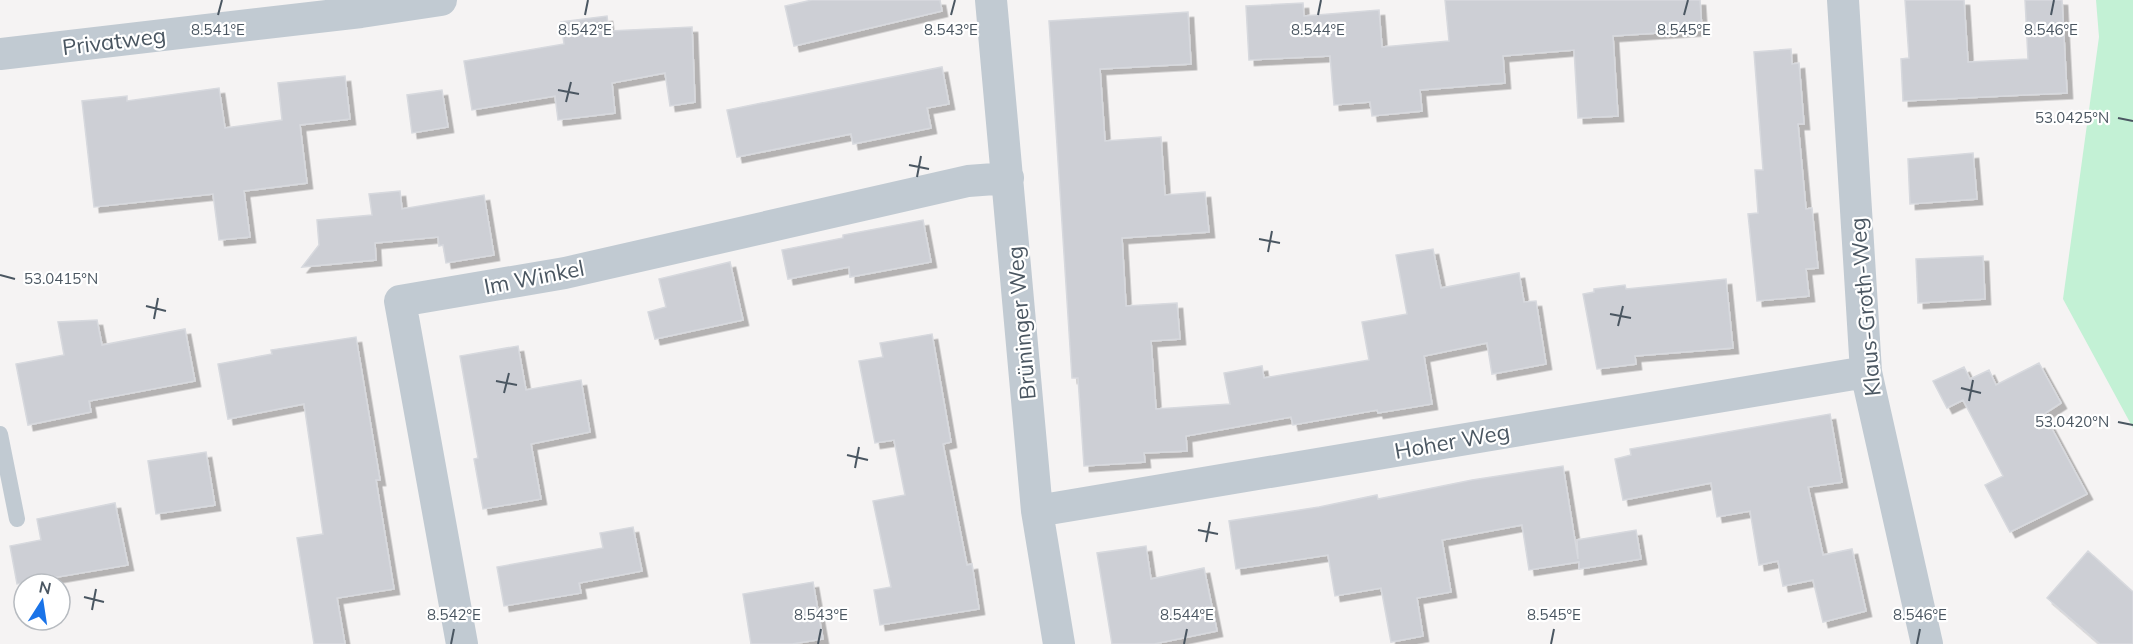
<svg xmlns="http://www.w3.org/2000/svg" width="2133" height="644" font-family="Mulish,sans-serif">
<style>
.green{fill:#c3f1d5}
.building{fill:#cdcfd5;stroke:#d7d9de;stroke-width:1.5;filter:url(#shadow)}
.lines{fill:none;stroke-linecap:round;stroke-linejoin:round}
.lane{stroke:#c1cad2;stroke-width:16}
.street{stroke:#c1cad2;stroke-width:32}
.ticks{fill:none;stroke:#4a5661;stroke-width:2}
.labels{text-anchor:middle;stroke-width:4.5;stroke-linejoin:round;paint-order:stroke}
.street-label{font-size:22px;fill:#4a5661;stroke:#fff}
.ticks-label{font-size:15px;text-anchor:middle;fill:#4a5661;stroke:#fff;stroke-width:4.5;stroke-linejoin:round;paint-order:stroke}
</style>
<defs>
<filter id="shadow"><feDropShadow dx="5.5" dy="5.5" stdDeviation="0" flood-color="#0004"/></filter>
</defs>
<rect width="100%" height="100%" fill="#f5f3f3"/>
<!-- green -->
<path class="green" d="M2096,0h37v428l-70,-129 36,-262z"/>
<!-- building -->
<path class="building" d="M812,0h128l2,11 -148,35 -9,-40z
M1445,0h255l2,30 -89,6 5,80 -40,2 -4,-68 -71,6 2,27 -85,7 2,21 -50,5 -2,-14 -36,3 -4,-49 -81,4 -3,-54 57,-3 1,13 75,-6 3,37 67,-6z
M1905,0h59l4,62 60,-3 -3,-59h37l5,93 -164,8 -2,-42 8,-1z
M1188,12l3,52 -91,5 5,72 56,-4 4,58 40,-3 4,40 -87,6 4,68 51,-3 3,36 -29,2 5,68 74,-5 -6,-31 38,-7 2,12 105,-18 -7,-38 45,-8 -11,-59 37,-6 8,39 78,-15 5,29 12,-1 10,63 -54,10 -5,-31 -63,13 8,48 -54,9 -1,-3 -84,15 -2,-8 -105,19 1,15 -43,2 1,9 -61,4 -6,-88h-6l-23,-357z
M607,16l2,15 83,-4 3,75 -25,4 -5,-33 -53,10 3,30 -57,7 -3,-24 -83,14 -8,-49 100,-17 -3,-22z
M1791,49l1,15 7,-1 5,61h-6l8,85 6,-1 6,60 -12,1 3,27 -52,5 -9,-87 10,-1 -3,-43h8l-9,-118z
M942,67l7,37 -22,4 4,20 -78,16 -2,-10 -114,23 -10,-47z
M345,76l5,43 -50,6 7,58 -63,8 6,46 -31,3 -6,-46 -119,13 -12,-106 45,-5v5l92,-13 6,40 57,-8 -4,-37z
M442,90l6,37 -36,6 -5,-38z
M1973,153l4,46 -67,5 -2,-45z
M400,191l2,18 82,-14 10,60 -48,8 -3,-18 -4,1 -1,-9 -63,6 1,17 -74,7 17,-22 -2,-25 55,-5 -3,-21z
M923,220l8,42 -81,15 -1,-10 -61,12 -6,-29 61,-12v-3z
M1983,256l2,43 -67,4 -2,-44z
M730,262l13,58 -88,19 -7,-27 18,-5 -7,-28z
M1726,279l7,69 -98,8 1,8 -39,5 -14,-75 11,-2v-3l31,-4 1,4z
M97,320l5,25 83,-16 10,52 -106,20 2,11 -63,13 -12,-61 48,-9 -6,-33z
M932,334l19,108 -8,2 24,121 5,-1 7,45 -99,16 -6,-35 17,-3 -18,-86 32,-6 -11,-55 -19,3 -16,-82 24,-4 -3,-14z
M356,337l24,143h-4l18,109 -57,9 8,46h-31l-17,-106 26,-4 -19,-130 -76,15 -10,-55 54,-10 -1,-4z
M518,346l8,44 55,-10 9,52 -59,12 10,55 -58,10 -9,-50 4,-1 -18,-102z
M2039,363l22,40 -17,11 43,80 -77,38 -25,-47 18,-9 -40,-76 -16,8 -14,-27 31,-14 6,12 19,-9 7,15z
M1830,414l12,68 -34,5 15,68 29,-6 14,62 -43,11 -10,-42 -30,6 -5,-25 -19,4 -9,-54 -33,6 -6,-34 -88,17 -8,-41 16,-4 -1,-6z
M206,452l9,53 -59,9 -8,-53z
M1563,466l15,93 -1,-19 59,-10 5,29 -62,10v-7l-50,8 -7,-45 -80,15 9,52 -34,6 6,38 -32,6 -10,-54 -46,8 -7,-41 -92,14 -7,-48 90,-14 58,-12 1,4 94,-19z
M115,503l13,62 -111,19 -7,-38 31,-6 -4,-21z
M633,527l9,44 -63,12 2,10 -77,13 -7,-39 106,-19 -3,-15z
M1146,546l5,33 53,-11 13,63 -63,13h-42l-15,-91z
M2088,551l45,41v52h-33l-53,-46z
M813,582l10,57 -31,5h-41l-8,-50z"/>
<g class="lines">
<!-- lane -->
<path class="lane" d="M0,434l17,85"/>
<!-- street -->
<path class="street" d="M991,0l46,511 22,133
M1843,0l23,372 61,272
M0,54l361,-42 80,-12
M1037,511l829,-139
M462,644l-62,-343 165,-28 403,-92 40,-3"/>
</g>
<!-- ticks -->
<path class="ticks" d="M218,15l4,-15M585,15l3,-15M951,15l4,-15M1318,15l3,-15M1684,15l4,-15M2051,15l3,-15M558,90l21,4M566,102l5,-20M2118,118l15,3M909,165l20,4M917,177l4,-21M1259,239l21,4M1268,252l4,-21M0,275l15,4M146,306l20,5M1610,314l21,4M154,319l4,-21M1618,326l5,-20M496,381l21,4M1961,388l20,5M504,393l5,-20M1969,401l4,-21M2118,422l15,3M847,455l21,5M855,468l4,-21M1198,530l20,4M1206,542l4,-20M84,597l20,5M92,610l4,-21M451,644l3,-15M818,644l3,-15M1184,644l3,-15M1551,644l3,-15M1917,644l3,-15"/>
<g class="labels">
<!-- street labels -->
<g class="street-label">
<text transform="translate(114 41) rotate(-7)" y="8">Privatweg</text>
<text transform="translate(534 277) rotate(-11)" y="8">Im Winkel</text>
<text transform="translate(1865 307) rotate(-95)" y="8">Klaus-Groth-Weg</text>
<text transform="translate(1021 323) rotate(-95)" y="8">Brüninger Weg</text>
<text transform="translate(1452 441) rotate(-10)" y="8">Hoher Weg</text>
</g>
</g>
<g class="ticks-label">
<text x="218" y="35">8.541°E</text>
<text x="585" y="35">8.542°E</text>
<text x="951" y="35">8.543°E</text>
<text x="1318" y="35">8.544°E</text>
<text x="1684" y="35">8.545°E</text>
<text x="2051" y="35">8.546°E</text>
<text x="2072" y="123">53.0425°N</text>
<text x="61" y="284">53.0415°N</text>
<text x="2072" y="427">53.0420°N</text>
<text x="454" y="620">8.542°E</text>
<text x="821" y="620">8.543°E</text>
<text x="1187" y="620">8.544°E</text>
<text x="1554" y="620">8.545°E</text>
<text x="1920" y="620">8.546°E</text>
</g>
<!-- north arrow -->
<g transform="translate(42 602) rotate(12)"><circle r="28" fill="#ffffff" stroke="#b7bbc0" stroke-width="1.5"/>
<path d="M0-4.5L10 22L0 15L-10 22Z" fill="#1a73e8"/>
<text y="-9" font-size="16" font-weight="bold" text-anchor="middle" fill="#4a5661">N</text>
</g>
</svg>
